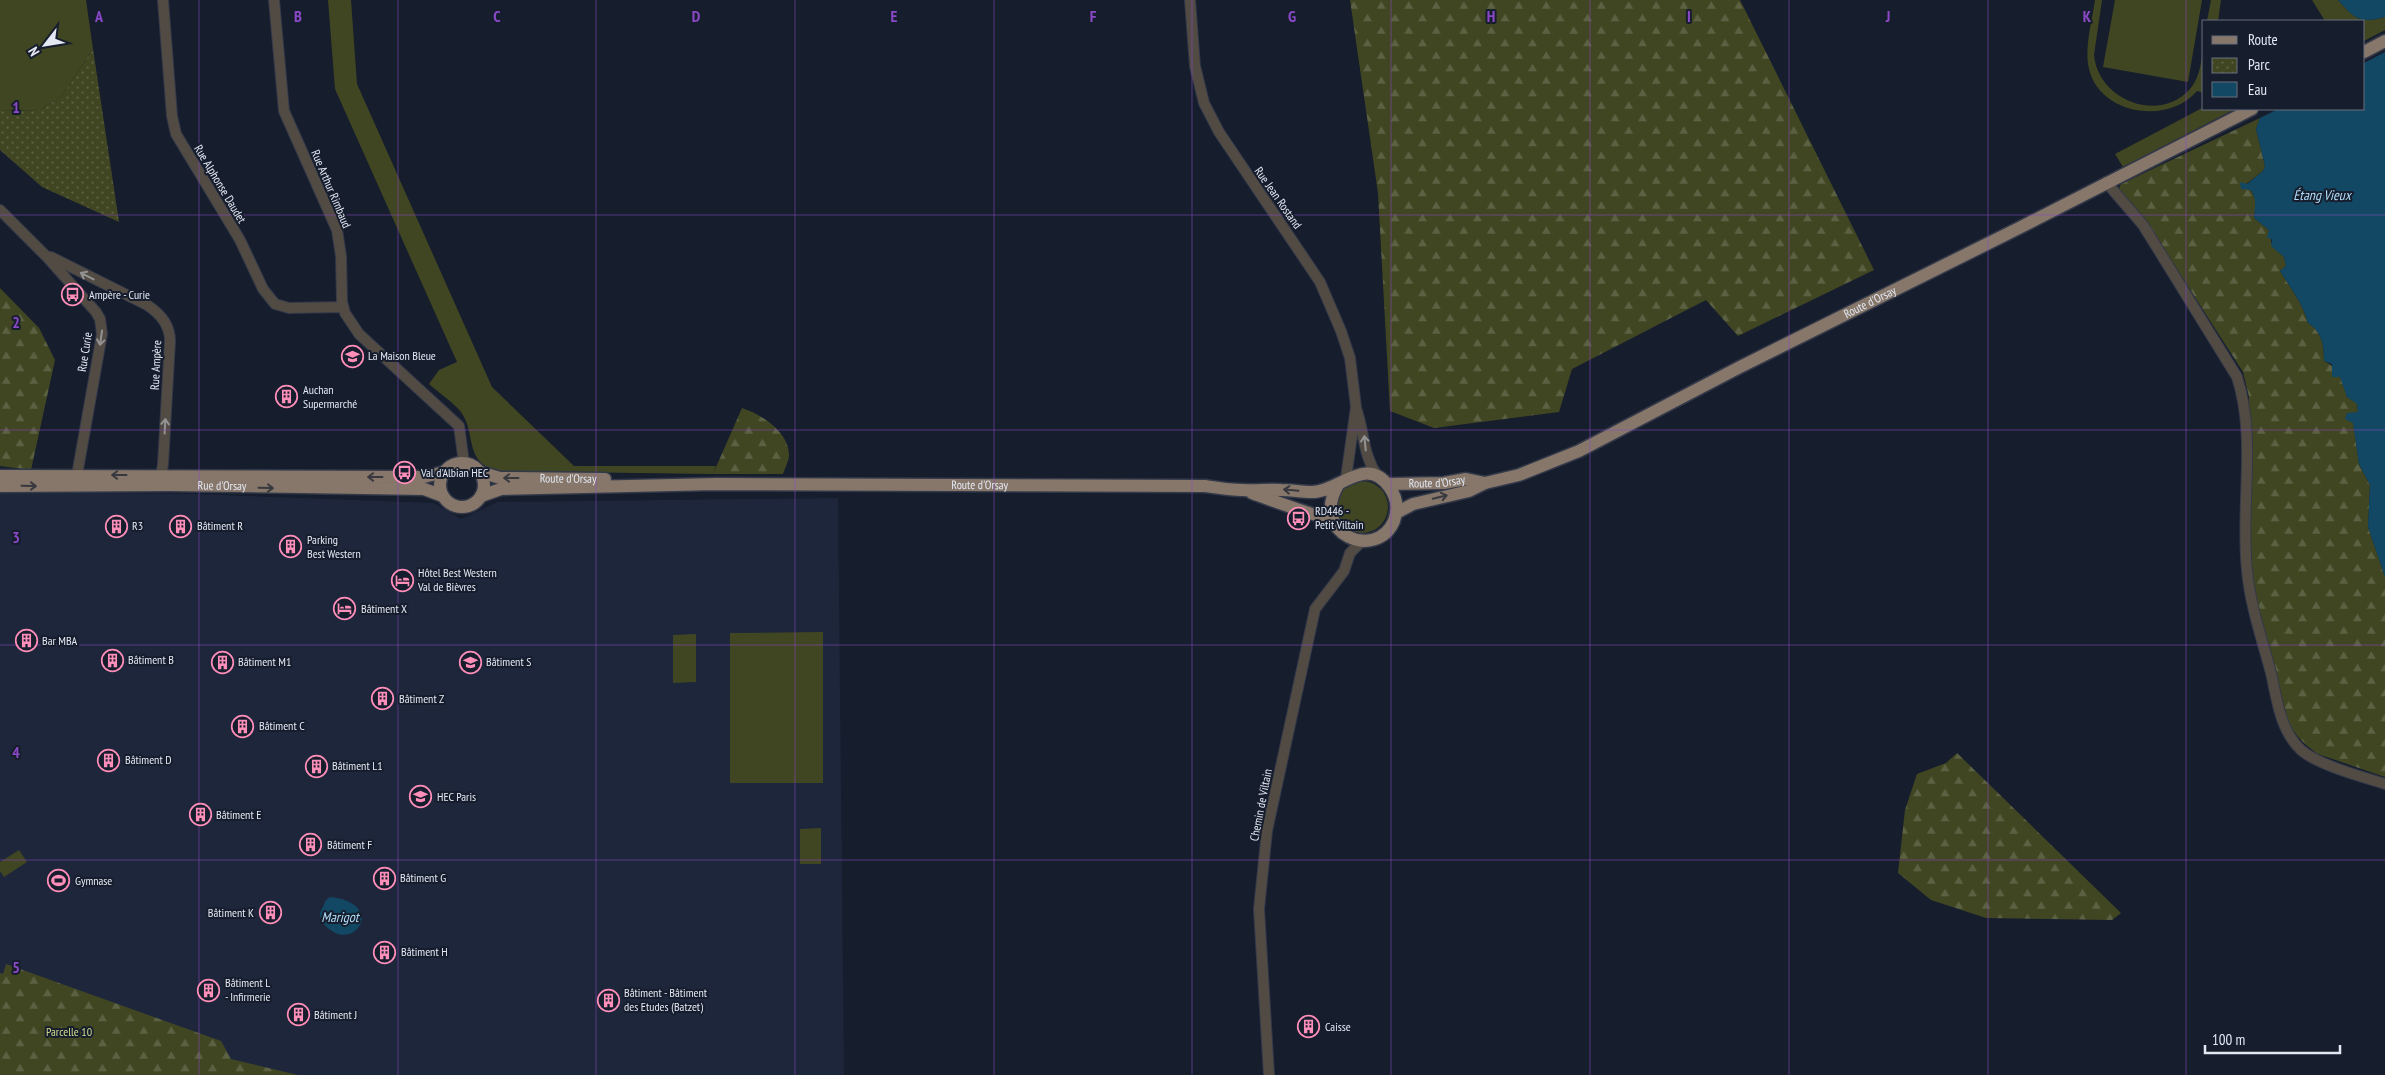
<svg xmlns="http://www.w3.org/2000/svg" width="2385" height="1075" font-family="'PT Sans Narrow',sans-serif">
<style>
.built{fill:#1d263b}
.green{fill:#414622}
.forest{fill:url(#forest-firs)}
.park{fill:url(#park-dots)}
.water{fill:#124863}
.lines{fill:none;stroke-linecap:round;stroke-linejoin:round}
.minor-casing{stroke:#333949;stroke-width:12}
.major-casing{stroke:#333949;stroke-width:15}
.minor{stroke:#524b44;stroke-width:10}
.major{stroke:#86776a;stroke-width:12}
.oneway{stroke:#939293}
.oneway2{stroke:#38383f}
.grid{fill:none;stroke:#8b48c7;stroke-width:1;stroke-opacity:0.55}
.labels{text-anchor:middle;stroke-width:4;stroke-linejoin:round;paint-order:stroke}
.street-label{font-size:12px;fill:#e3e8f3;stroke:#161d2d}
.poi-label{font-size:12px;fill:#e3e8f3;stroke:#161d2d;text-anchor:start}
.park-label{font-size:12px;fill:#d3dd8f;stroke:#161d2d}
.water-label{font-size:14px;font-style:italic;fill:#b1def9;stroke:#161d2d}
.grid-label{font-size:16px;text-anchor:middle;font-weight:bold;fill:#8b48c7;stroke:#161d2d;stroke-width:4;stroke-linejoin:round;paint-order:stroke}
</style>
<defs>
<pattern id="forest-firs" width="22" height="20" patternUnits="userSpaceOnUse" patternTransform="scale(1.25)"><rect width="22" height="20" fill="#414622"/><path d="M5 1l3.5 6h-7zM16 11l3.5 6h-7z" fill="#5c6143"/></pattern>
<pattern id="park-dots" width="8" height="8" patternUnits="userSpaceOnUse" patternTransform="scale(1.25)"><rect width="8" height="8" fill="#414622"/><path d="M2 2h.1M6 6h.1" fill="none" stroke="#5c6143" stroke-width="1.8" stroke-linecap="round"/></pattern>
</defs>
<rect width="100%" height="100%" fill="#161d2d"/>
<!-- built -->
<path class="built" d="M0,492l197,2 237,9 27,16 37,-17 340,-4 6,577h-844z"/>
<!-- green -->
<path class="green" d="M0,0h86l7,49 -31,47 -22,14 -40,1z
M328,0h23l6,84 135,303 82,79h142l-3,8 -216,-3c-34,-10 -20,-37 -36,-59 -8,-10 -22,-19 -32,-28l10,-14 18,-8 -122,-273z
M2095,0h7l-8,55c4,45 65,69 96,34 11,-13 11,-29 14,-44v48l-7,-2c-29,34 -97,24 -108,-22 -5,-21 3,-47 6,-69z
M2115,0h87l-14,82 -85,-15z
M2211,0h10l-3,21h-11z
M2312,0h26c17,19 21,24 47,17v13l-21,11v-20h-39z
M2204,107v2h31l-112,58 -8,-13z
M1336 507a26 26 0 1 1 52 0a26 26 0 1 1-52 0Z
M823,632v151h-93v-150z
M696,634v48l-23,1v-48z
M821,828v36h-21v-35z
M19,850l8,12 -23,15 -4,-6v-9z"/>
<!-- forest -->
<path class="forest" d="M1350,0h390l134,270 -136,66 -32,-36 -134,69 -13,43 -125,16 -44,-17 -12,-218z
M2260,118l-4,11 9,37 -2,5 -22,17 10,2 5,11 -2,17 15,12 3,16 12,11 2,9 -6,5c10,16 24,35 28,52 14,9 16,22 16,38 14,6 20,22 23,36l10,6 1,9 -6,2 7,50 11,21 -2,42 17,50v200l-67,-23c-17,-11 -26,-23 -34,-40l-34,-142 -1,-175 -6,-25 -95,-148 -30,-34 3,-6z
M0,288l39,40 16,32 -24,110 -31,-4z
M742,408c19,6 47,24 47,47 0,6 -4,13 -6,19h-70z
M1957,753l164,160 -9,7 -126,-2 -55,-18 -33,-27 7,-63 12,-36 29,-11z
M6,964l215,77 10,18 67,16h-298v-102l3,1z"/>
<!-- park -->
<path class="park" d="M93,49l26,173 -77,-35 -42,-37v-39l40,-1 22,-14z"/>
<!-- water -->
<path class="water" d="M2338,0h47v17c-26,7 -30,2 -47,-17z
M2385,52v525l-17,-50 2,-42 -11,-21 -6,-41 -8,-4 2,-6 11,-1 -1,-8 -10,-7 -7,-20h-8v-13l-8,-3c0,-16 -2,-29 -16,-38 -4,-17 -18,-36 -28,-52l6,-5 -2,-9 -13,-11 1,-6 -5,-3 2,-7 -15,-12c1,-11 3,-18 -3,-28l-10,-1 -1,-7 7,2 16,-13 2,-5 -9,-37 4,-11 18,-9h86v-46z
M330,897c56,6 26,54 -1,32 -5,-4 -9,-9 -9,-16l6,-13z"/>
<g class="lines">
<defs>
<path id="minor" d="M163,0l9,116 4,18 64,106 23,49 12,15 14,4 54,-1
M274,0l10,111 53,119 4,26 1,46 3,11 14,21 100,92 5,37
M1190,0l5,66 9,37 15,29 101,150 21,49 9,27 6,49 -10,71
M2106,182l37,43 94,152c20,62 3,129 10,193 3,35 15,69 24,103 6,27 9,57 30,77 17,15 62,27 84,34
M0,210l47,47 49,55 4,7 2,15 -25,141 5,6
M51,257l96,48c14,9 23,20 23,36l-7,123 -3,19
M1356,408c9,25 6,46 22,69
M1269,1075l-10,-166 8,-78 48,-222 29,-38 6,-18 12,-12"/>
<g id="major">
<path d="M2364,52l21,-11"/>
<circle cx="462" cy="485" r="22"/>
<path id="s1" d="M480,472l20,6 105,1"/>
<path d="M0,476l424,1 20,-5"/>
<path id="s2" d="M1388,484l56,-1 22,-4 19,4"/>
<path id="s3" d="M0,486l170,-1 254,4 19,7"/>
<path d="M1252,493c14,5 69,26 79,25"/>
<path id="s4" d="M481,496l20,-7 216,-5 488,2c13,2 25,4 38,4 13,1 26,-1 38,0 10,0 21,2 31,2 27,0 55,-39 78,-4 7,10 8,22 4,33 -18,41 -85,13 -56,-36"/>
<path id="s5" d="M1396,513l17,-9 56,-13 16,-8 34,-8 60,-24 159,-83 283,-141 231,-118"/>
</g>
</defs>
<!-- minor casing -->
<use href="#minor" class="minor-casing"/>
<!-- major casing -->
<use href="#major" class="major-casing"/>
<!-- minor -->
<use href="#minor" class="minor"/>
<!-- major -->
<use href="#major" class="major"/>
</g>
<!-- one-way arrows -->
<defs><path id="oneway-shaft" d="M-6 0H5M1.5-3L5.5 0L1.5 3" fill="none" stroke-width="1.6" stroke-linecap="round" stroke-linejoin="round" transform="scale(1.25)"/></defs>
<g class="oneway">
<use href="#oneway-shaft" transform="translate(87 276) rotate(-153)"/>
<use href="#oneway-shaft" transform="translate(101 338) rotate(98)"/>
<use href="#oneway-shaft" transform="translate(165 426) rotate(-87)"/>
<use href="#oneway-shaft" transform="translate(1365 443) rotate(-96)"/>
</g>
<g class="oneway2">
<use href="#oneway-shaft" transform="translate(119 475) rotate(180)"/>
<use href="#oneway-shaft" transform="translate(375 477) rotate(180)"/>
<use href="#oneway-shaft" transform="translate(511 478) rotate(-180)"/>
<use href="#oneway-shaft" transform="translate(29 486) rotate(1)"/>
<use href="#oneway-shaft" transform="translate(266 488) rotate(1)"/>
<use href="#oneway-shaft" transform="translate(1291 490) rotate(-175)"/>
<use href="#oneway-shaft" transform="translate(1440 497) rotate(-14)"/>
</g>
<!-- grid -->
<path class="grid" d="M199,0v1075M398,0v1075M596,0v1075M795,0v1075M994,0v1075M1192,0v1075M1391,0v1075M1590,0v1075M1789,0v1075M1988,0v1075M2186,0v1075M0,215h2385M0,430h2385M0,645h2385M0,860h2385"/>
<!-- icons -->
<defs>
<symbol id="bus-ring" viewBox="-11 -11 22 22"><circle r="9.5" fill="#161d2d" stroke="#ff8eb9" stroke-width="1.5"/><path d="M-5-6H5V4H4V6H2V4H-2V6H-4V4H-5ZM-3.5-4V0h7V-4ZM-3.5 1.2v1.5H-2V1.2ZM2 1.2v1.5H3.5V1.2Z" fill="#ff8eb9"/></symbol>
<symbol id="school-ring" viewBox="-11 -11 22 22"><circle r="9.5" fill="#161d2d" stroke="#ff8eb9" stroke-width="1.5"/><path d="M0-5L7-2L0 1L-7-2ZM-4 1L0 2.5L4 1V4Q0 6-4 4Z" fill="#ff8eb9"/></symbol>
<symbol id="building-ring" viewBox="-11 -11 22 22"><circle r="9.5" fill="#161d2d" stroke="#ff8eb9" stroke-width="1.5"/><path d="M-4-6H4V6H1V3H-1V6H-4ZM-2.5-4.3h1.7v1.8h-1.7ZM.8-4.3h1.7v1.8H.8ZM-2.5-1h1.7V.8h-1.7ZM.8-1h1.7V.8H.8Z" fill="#ff8eb9"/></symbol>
<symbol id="hotel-ring" viewBox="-11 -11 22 22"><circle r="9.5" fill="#161d2d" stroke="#ff8eb9" stroke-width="1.5"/><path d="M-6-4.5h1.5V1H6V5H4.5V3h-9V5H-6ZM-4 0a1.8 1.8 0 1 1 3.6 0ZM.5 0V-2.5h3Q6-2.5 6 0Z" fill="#ff8eb9"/></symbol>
<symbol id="university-ring" viewBox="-11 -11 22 22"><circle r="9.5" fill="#161d2d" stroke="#ff8eb9" stroke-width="1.5"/><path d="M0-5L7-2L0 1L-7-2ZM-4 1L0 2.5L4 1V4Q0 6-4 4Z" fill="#ff8eb9"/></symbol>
<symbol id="stadium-ring" viewBox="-11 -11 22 22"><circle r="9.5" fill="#161d2d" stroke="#ff8eb9" stroke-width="1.5"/><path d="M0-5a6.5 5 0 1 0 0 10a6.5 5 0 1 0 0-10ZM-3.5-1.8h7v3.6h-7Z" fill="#ff8eb9"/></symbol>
</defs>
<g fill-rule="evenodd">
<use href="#bus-ring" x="60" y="282" width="25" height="25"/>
<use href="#school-ring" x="340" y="344" width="25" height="25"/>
<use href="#building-ring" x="274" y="384" width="25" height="25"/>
<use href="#bus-ring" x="392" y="460" width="25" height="25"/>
<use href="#bus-ring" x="1286" y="506" width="25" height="25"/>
<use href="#building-ring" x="104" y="514" width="25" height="25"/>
<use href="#building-ring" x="168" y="514" width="25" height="25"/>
<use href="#building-ring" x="278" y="534" width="25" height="25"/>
<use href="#hotel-ring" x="390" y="568" width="25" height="25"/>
<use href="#hotel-ring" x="332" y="596" width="25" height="25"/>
<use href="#building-ring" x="14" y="628" width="25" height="25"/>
<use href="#building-ring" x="100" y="648" width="25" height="25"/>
<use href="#building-ring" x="210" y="650" width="25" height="25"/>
<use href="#university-ring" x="458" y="650" width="25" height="25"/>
<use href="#building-ring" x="370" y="686" width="25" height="25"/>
<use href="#building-ring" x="230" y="714" width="25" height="25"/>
<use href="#building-ring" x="96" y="748" width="25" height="25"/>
<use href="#building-ring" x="304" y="754" width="25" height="25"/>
<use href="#university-ring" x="408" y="784" width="25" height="25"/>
<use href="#building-ring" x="188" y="802" width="25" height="25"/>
<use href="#building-ring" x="298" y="832" width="25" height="25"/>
<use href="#building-ring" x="372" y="866" width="25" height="25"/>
<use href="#stadium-ring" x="46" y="868" width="25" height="25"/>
<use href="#building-ring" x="258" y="900" width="25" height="25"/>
<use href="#building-ring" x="372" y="940" width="25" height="25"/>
<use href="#building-ring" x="196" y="978" width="25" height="25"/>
<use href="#building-ring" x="596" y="988" width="25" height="25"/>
<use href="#building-ring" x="286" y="1002" width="25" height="25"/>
<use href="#building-ring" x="1296" y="1014" width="25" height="25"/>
</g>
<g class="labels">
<!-- street labels -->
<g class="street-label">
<text transform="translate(220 184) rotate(59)" y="4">Rue Alphonse Daudet</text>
<text transform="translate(331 189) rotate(67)" y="4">Rue Arthur Rimbaud</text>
<text transform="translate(1278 198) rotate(55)" y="4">Rue Jean Rostand</text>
<text dy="4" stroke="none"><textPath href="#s5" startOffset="521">Route d'Orsay</textPath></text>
<text transform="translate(85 352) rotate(-81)" y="4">Rue Curie</text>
<text transform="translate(156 365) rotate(-87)" y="4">Rue Ampère</text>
<text dy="4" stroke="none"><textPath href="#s1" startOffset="89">Route d'Orsay</textPath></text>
<text dy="4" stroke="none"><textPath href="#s2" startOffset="49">Route d'Orsay</textPath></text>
<text dy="4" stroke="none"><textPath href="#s4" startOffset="500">Route d'Orsay</textPath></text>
<text dy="4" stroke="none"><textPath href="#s3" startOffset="222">Rue d'Orsay</textPath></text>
<text transform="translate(1261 805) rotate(-79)" y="4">Chemin de Viltain</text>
</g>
<!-- poi labels -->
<g class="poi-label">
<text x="89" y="299">Ampère - Curie</text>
<text x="368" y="360">La Maison Bleue</text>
<text x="303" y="394">Auchan<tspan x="303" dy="14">Supermarché</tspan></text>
<text x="421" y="477">Val d'Albian HEC</text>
<text x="1315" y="515">RD446 -<tspan x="1315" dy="14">Petit Viltain</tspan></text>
<text x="132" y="530">R3</text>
<text x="197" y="530">Bâtiment R</text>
<text x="307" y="544">Parking<tspan x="307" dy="14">Best Western</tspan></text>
<text x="418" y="577">Hôtel Best Western<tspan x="418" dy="14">Val de Bièvres</tspan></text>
<text x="361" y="613">Bâtiment X</text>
<text x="42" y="645">Bar MBA</text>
<text x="128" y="664">Bâtiment B</text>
<text x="238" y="666">Bâtiment M1</text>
<text x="486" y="666">Bâtiment S</text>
<text x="399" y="703">Bâtiment Z</text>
<text x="259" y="730">Bâtiment C</text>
<text x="125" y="764">Bâtiment D</text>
<text x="332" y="770">Bâtiment L1</text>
<text x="437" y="801">HEC Paris</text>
<text x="216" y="819">Bâtiment E</text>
<text x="327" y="849">Bâtiment F</text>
<text x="400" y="882">Bâtiment G</text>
<text x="75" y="885">Gymnase</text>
<text x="254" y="917" text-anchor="end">Bâtiment K</text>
<text x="401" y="956">Bâtiment H</text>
<text x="225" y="987">Bâtiment L<tspan x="225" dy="14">- Infirmerie</tspan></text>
<text x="624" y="997">Bâtiment - Bâtiment<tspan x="624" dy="14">des Etudes (Batzet)</tspan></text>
<text x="314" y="1019">Bâtiment J</text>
<text x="1325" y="1031">Caisse</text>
</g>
<!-- park labels -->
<g class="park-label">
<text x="69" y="1036">Parcelle 10</text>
</g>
<!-- water labels -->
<g class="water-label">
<text x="2322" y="200">Étang Vieux</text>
<text x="340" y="922">Marigot</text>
</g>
</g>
<g class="grid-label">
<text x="99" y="22">A</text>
<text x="298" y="22">B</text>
<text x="497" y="22">C</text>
<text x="696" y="22">D</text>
<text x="894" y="22">E</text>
<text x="1093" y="22">F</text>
<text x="1292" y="22">G</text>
<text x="1491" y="22">H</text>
<text x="1689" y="22">I</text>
<text x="1888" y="22">J</text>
<text x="2087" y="22">K</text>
<text x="16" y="113">1</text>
<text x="16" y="328">2</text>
<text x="16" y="543">3</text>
<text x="16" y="758">4</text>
<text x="16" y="973">5</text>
</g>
<!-- legend -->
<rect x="2202" y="20" width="162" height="90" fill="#161d2d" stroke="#686e7c"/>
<rect x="2212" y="36" width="25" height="8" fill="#86776a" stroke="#686e7c"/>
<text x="2248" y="45" font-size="15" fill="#e3e8f3">Route</text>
<rect x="2212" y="58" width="25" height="15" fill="url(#park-dots)" stroke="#686e7c"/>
<text x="2248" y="70" font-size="15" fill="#e3e8f3">Parc</text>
<rect x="2212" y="82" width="25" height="15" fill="#124863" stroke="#686e7c"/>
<text x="2248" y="95" font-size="15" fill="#e3e8f3">Eau</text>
<!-- north arrow -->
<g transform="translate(45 45) rotate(239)" stroke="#161d2d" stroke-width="4" paint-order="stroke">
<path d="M0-4L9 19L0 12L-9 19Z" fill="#e3e8f3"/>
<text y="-8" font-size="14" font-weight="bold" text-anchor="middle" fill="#e3e8f3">N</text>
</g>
<!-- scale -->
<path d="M2205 1045v8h135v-8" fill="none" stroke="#e3e8f3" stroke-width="2.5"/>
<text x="2212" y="1045" font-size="15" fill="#e3e8f3" stroke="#161d2d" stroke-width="4" paint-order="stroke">100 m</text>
</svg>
